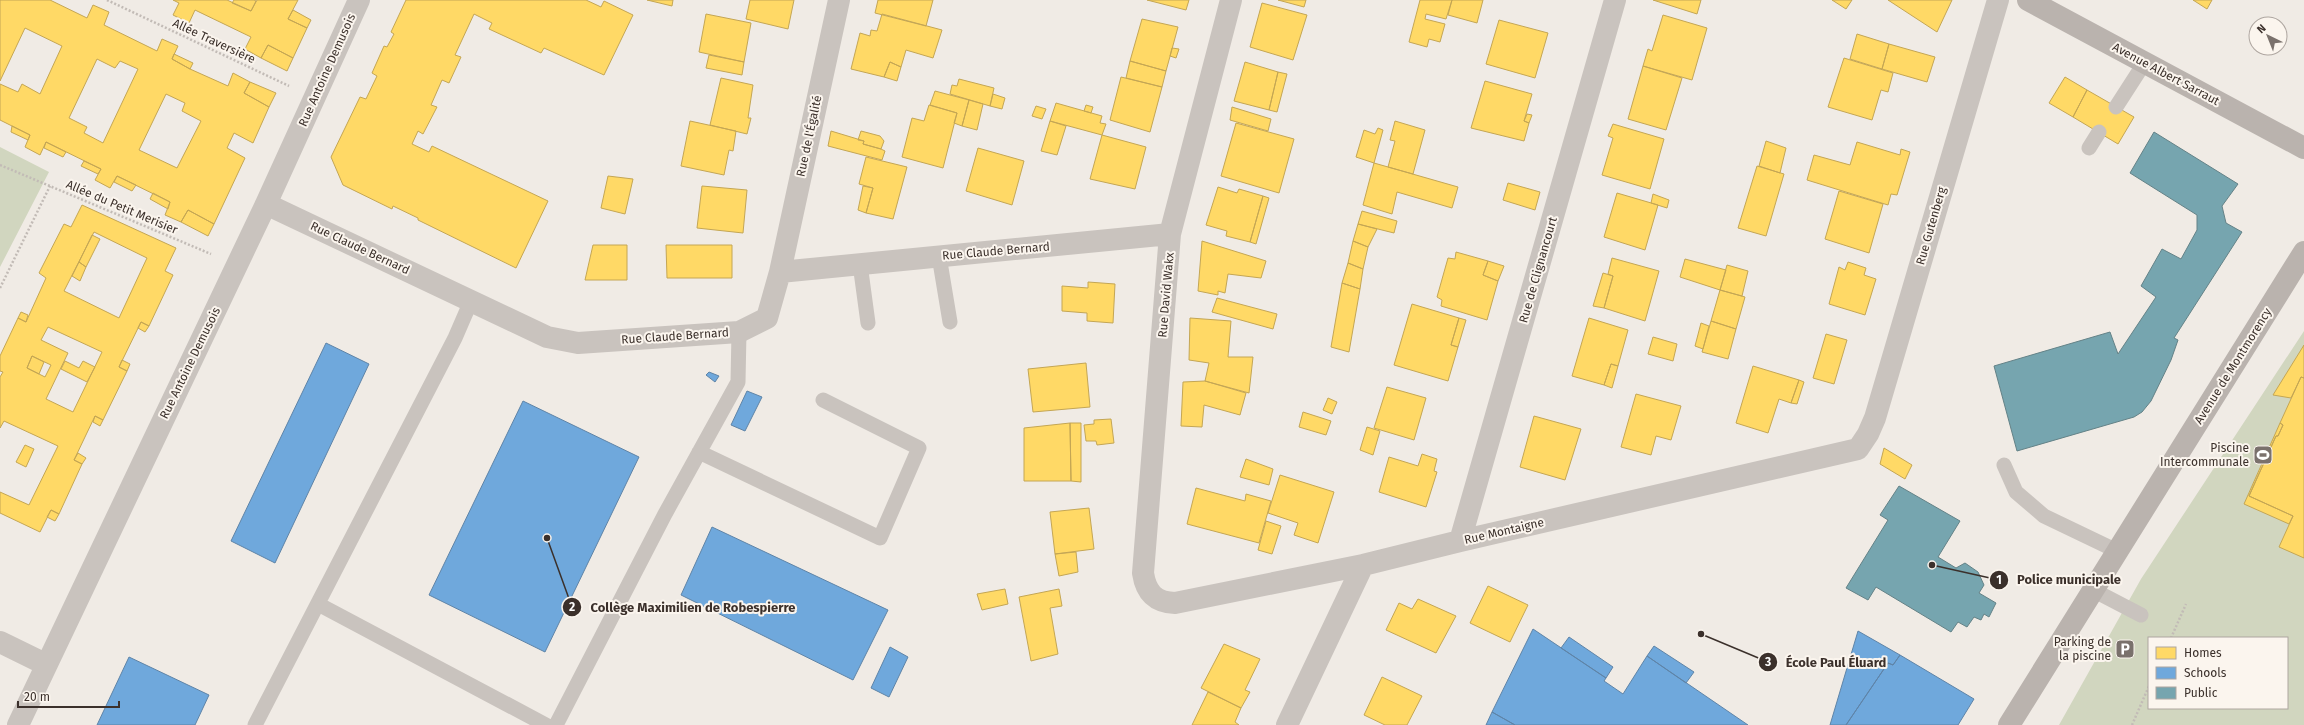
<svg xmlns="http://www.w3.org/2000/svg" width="2304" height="725" font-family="'Fira Sans',sans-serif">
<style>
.green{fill:#d1d6bf;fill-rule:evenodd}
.homes{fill:#ffd966;stroke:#c4a654;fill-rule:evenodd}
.schools{fill:#6fa8dc;stroke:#5f84a7}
.public{fill:#76a5af;stroke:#648287}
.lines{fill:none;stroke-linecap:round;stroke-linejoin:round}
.path{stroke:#c2bbb6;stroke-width:2.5;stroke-dasharray:2 2;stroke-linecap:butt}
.lane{stroke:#c9c3be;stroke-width:15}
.street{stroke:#c9c3be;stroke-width:22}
.secondary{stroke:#bab3ae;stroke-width:22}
.labels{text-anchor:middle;stroke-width:4;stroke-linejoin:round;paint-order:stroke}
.street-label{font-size:12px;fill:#3b302b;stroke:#fbf5ee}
.poi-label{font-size:12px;fill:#3b302b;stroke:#fbf5ee;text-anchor:end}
.leader{fill:none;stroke:#3b302b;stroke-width:1.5}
.callout-dot{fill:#3b302b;stroke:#fbf5ee;stroke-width:1.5}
.mark-label{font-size:12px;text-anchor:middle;font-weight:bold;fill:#fff}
.callout-label{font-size:13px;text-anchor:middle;font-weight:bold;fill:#3b302b;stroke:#fbf5ee;stroke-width:4;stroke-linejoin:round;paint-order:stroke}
</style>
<rect width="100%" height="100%" fill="#f0ebe5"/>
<!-- green -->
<path class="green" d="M0,147l49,25 -49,95z
M2304,331v394h-245l82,-146zM2149,638h138v70h-138z"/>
<!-- homes -->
<path class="homes" d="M0,0h50l37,18 6,-13 16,7 -5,13 53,26 5,-12 16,7 -6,13 18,10 38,17 5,-13 17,9 -6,11 25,14 -16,36 -19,-10 -7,15 18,10 -31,66 -26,-14 -7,12 -16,-7 5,-13 -53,-26 -7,12 -15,-8 6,-11 -55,-27 -6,13 -15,-8 5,-12 -30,-15v-36l18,8 4,-8 18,10 22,-48 -37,-18 -25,53zM97,59l18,9 5,-7 18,8 -35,74 -19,-10 3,-6 -18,-9zM166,94l19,9 -3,8 19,10 -24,47 -38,-18z
M173,0h54l24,11 6,-11h41l-10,19 19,9 -14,30 -25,-13 -7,13 -16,-9 6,-12 -56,-27 -6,13 -16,-8 6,-12z
M234,0h20l2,1 -5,10 -19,-8z
M406,0h180l15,7 3,-6 29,14 -29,60 -60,-27 -3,5 -52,-24 3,-6 -18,-9 -19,41 6,2 -12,26 -7,-3 -11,25 6,2 -14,27 -5,-3 -6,13 17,8 3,-6 116,55 -32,67 -98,-48v-2l-25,-12 -1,3 -49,-24 -12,-28 29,-60 6,2 11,-23 -5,-3 12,-27 3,1 7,-13 -3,-2z
M647,0h26l-1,6z
M750,0h44l-6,29 -42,-10z
M878,0h55l-7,26 -51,-13z
M1147,0h42l-3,10z
M1278,0h28l-2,7z
M1420,0h32l-6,19 -20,-5 -1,5 20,5 -5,18 -11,-3 -2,8 -18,-5z
M1452,0h31l-6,23 -29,-8z
M1653,0h48l-4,14z
M1832,0h20l-6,9z
M1888,0h64l-15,32z
M2193,0h19l-5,9z
M1262,3l45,12 -14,45 -43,-13z
M293,10l18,10 -4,8 -19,-9z
M706,14l45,9 -7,39 -45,-10z
M882,14l60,16 -9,28 -27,-8 -5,17 -11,-5 -6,15 -33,-8 9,-36 10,3 1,-6 6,1z
M1663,15l44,13 -15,52 -49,-14 5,-17 4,2z
M1142,19l36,8 -12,44 -36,-10z
M1499,20l49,13 -13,45 -49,-14z
M1857,34l32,10 -7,25 -32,-10z
M1889,44l46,13 -8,25 -45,-13z
M268,45l25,13 -6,13 -26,-13z
M1172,48l7,1 -3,9 -6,-2z
M174,54l19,9 -3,6 -18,-10z
M709,55l35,7 -2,13 -36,-7z
M1844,58l49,15 -5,19 -7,-2 -9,30 -44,-13z
M1130,61l36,10 -4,16 -36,-9z
M890,62l11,5 -4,14 -13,-4z
M1245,62l33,10 -9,38 -35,-9z
M1643,66l39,12 -16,52 -38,-11z
M1278,72l9,2 -10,38 -8,-2z
M1121,77l41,10 -12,45 -40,-12z
M2065,77l22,13 -14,27 -24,-14z
M721,78l32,7 -5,33h3l-4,16 -37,-9z
M959,79l35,9 -4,18 -40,-12 2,-9 5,1z
M1485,81l47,13 -8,27 5,2 -5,18 -53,-13z
M250,82l26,11 -7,14 -25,-14z
M2087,90l47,27 -16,27 -45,-27z
M935,91l34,9 -7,26 -8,-3 3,-10 -27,-8z
M993,94l12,4 -3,11 -12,-3z
M969,100l14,4 -6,26 -15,-4z
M1056,103l46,13 -2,7 6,1 -4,11 -52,-14z
M929,105l28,8 -14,55 -41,-11 10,-39 12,3z
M1086,105l7,2 -2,6 -7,-2z
M1036,106l10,3 -4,10 -10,-3z
M1232,107l39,12 -3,12 -38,-11z
M1527,114l5,1 -3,8 -5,-2z
M690,121l46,10 -3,20 -4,-1 -5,25 -43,-9z
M1050,121l16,5 -9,29 -16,-4z
M1395,121l30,9 -12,44 -25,-7 7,-26 -5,-1z
M1236,123l58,16 -15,54 -58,-17z
M1613,124l51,15 -14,50 -48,-14 11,-37 -5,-2z
M12,126l18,9 -2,5 -17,-8z
M1378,128l5,2 -9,33 -18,-6 8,-27 11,4z
M831,131l33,10 -1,3 18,5 4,2 -3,9 -54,-14z
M861,131l19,5 4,5 -3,8 -18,-5 1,-3 -6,-1z
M1102,135l44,12 -11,42 -45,-10z
M1766,141l20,7 -6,25 -21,-7z
M46,142l20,10 -3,5 -19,-9z
M1857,142l43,13 1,-6 9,3 -13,43 -6,-1 -3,11 -81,-25 7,-25 36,10z
M978,148l46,13 -12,44 -46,-14z
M866,157l41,10 -14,52 -27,-6 7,-25 -14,-4z
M84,161l17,8 -3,5 -17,-8z
M1374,163l84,24 -6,21 -55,-16 -5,22 -29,-9z
M1757,166l27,8 -18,62 -28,-8z
M117,176l19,9 -4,6 -18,-9z
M608,176l25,3 -8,35 -24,-6z
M1508,183l32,9 -5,18 -32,-10z
M702,186l45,4 -4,43 -46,-5z
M863,186l10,2 -7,25 -8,-3z
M1218,187l19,6 2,-4 24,7 -13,46 -24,-6 1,-5 -21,-6z
M1839,191l44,13 -14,49 -44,-14z
M153,193l17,9 -2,7 -18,-10z
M1617,193l41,12 -13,45 -41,-13z
M1653,194l16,6 -2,8 -16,-5z
M1263,196l6,2 -13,46 -6,-2z
M82,205l94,43 -11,23 8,4 -24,51 -8,-4 -22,45 8,4 -24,49 -8,-4 -21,44 8,4 -23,50 -8,-4 -11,22 -40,-19v-21l29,13 29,-59 -54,-25 -4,7v-51l3,-5 -3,-1v-15l18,-38 8,4 20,-44 -7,-5 25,-49 7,3zM94,232l53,26 -28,60 -55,-27zM48,327l54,25 -29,60 -27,-13 22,-46 -27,-13zM32,356l19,9 -6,12 -18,-9z
M188,210l26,14 -6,12 -27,-14z
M1362,211l35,10 -3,12 -36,-9z
M1358,224l19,5 -9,18 -15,-6z
M92,235l8,4 -14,28 -7,-5z
M1202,241l64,20 -5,17 -33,-4 -3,19 -7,-2v4l-20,-4z
M1353,241l15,6 -5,22 -15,-6z
M593,245h34v35h-42z
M666,245h66v33h-65z
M1456,252l32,9 -5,14 15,6 -11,39 -46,-14 1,-6 -5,-3 11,-39 7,1z
M1612,258l47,13 -14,50 -41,-13 9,-32 -5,-2z
M1685,259l41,11 -6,20 -40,-13z
M1488,261l16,5 -6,15 -15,-6z
M79,262l7,5 -6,14 -8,-5z
M1848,262l18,6 -2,7 12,4 -11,36 -36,-11 10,-37 6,3z
M1348,263l15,6 -3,20 -18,-6z
M1727,265l21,6 -6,25 -22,-6z
M1603,273l10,3 -9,32 -11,-2z
M1088,282l27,2 -2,39 -26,-2v-8l-25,-2v-25l26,2z
M1342,283l18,6 -11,63 -18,-5z
M1720,290l25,7 -9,32 -25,-8z
M1217,298l60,16 -4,15 -61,-17z
M1412,304l47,14 -8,27 7,2 -10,34 -54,-16z
M21,312l7,3 -2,7 -8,-4z
M1190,318l41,3 -3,36h25l-4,36 -44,-12 4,-18 -20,-3z
M1459,318l7,2 -8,27 -7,-2z
M1589,318l39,12 -10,36 -7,-2 -7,21 -32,-9z
M1711,321l25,8 -8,30 -26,-7z
M141,322l8,4 -4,6 -7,-4z
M1701,323l8,3 -6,23 -8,-3z
M1826,334l21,6 -13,44 -21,-6z
M1653,337l24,7 -4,17 -25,-7z
M2304,345v33l-3,-1 -10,21 -18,-3z
M32,356l12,6 -5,12 -12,-6z
M122,360l8,4 -3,7 -8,-4z
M65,361l14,7 4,-7 12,6 -8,15 -26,-13z
M1086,363l4,44 -57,5 -5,-43z
M1611,364l7,2 -6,22 -8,-3z
M1753,366l46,14 -8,23 -12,-4 -11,34 -32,-10z
M2301,377l3,1v180l-25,-11 14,-31 -44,-20 27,-60h2l5,-11 -3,-2z
M1799,380l5,2 -7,22 -6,-1z
M1205,381l41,12 -6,22 -36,-10 -2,22 -21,-1 2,-44z
M1387,387l39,11 -12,42 -40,-12z
M1636,394l45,12 -10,34 -15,-4 -5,19 -30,-8z
M1328,398l9,4 -5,12 -9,-4z
M1303,412l28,9 -5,14 -27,-8z
M95,416l8,4 -3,6 -7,-4z
M1534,416l47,13 -16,51 -45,-13z
M1111,419l3,24 -17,2 -1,-4h-10l-2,-16 10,-1v-4z
M1070,423h11v59l-10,-1z
M1070,423l1,58h-47v-53z
M2280,423l3,2 -5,11h-2l-27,60 44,20 -4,8 -45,-20z
M1367,427l13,4 -7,24 -13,-5z
M25,445l9,4 -8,18 -10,-5z
M1884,448l28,17 -7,14 -25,-15z
M78,453l8,5 -4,6 -8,-4z
M1422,454l15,5 -3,12 3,1 -11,35 -47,-15 10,-35 29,9z
M1246,459l27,10 -4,16 -29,-8z
M1280,475l54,17 -16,51 -24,-8 4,-12 -30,-10z
M1196,488l49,13 1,-7 25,7 -12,42 -72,-19z
M1089,508l5,41 -39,5 -5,-42z
M51,510l8,4 -4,7 -8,-4z
M1266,521l15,5 -9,28 -14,-4z
M1076,552l2,20 -19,4 -4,-22z
M1488,586l40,19 -18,37 -40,-19z
M1005,589l3,15 -26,6 -5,-16z
M1059,589l3,17 -12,2 8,46 -27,7 -12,-64z
M1418,599l38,17 -20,37 -50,-23 13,-27 13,6z
M1224,644l36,15 -15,31 5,2 -9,16 -40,-20z
M1382,677l40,19 -15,29h-22l-21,-10z
M1208,692l33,16 -6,14 4,3h-47z"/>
<!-- schools -->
<path class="schools" d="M326,343l43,21 -94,199 -44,-22z
M709,372l10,4 -4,6 -9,-7z
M747,391l15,6 -17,34 -14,-6z
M523,401l116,56 -94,195 -116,-57z
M712,527l176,83 -35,70 -172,-85z
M1533,629l73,49 -2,3 19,13 24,-38 101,69h-233l-23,-13z
M1858,631l42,24 -7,10 -5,-2 -42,62h-16z
M1569,637l44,30 -7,11 -45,-30z
M1654,646l40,26 -8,11 -39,-27z
M890,647l18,10 -19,40 -18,-9z
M1900,655l74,44 -16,26h-112l42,-62 5,2z
M129,657l80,38 -14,30h-98z
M1492,712l23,13h-29z"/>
<!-- public -->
<path class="public" d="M2154,132l84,52 -16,22 4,17 16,9 -68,106 4,2 -7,20 -20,41 -9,11 -8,5 -117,34 -23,-85 116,-34 8,22 38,-57 -15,-11 21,-37 19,10 16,-29v-15l-67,-42z
M1899,486l61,35 -22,36 18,11 9,-5 13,9 6,13 -5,8 17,10 -7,14 -5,-3 -3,6 -7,-3 -7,10 -9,-5 -7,10 -75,-45 -8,13 -22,-12 42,-68 -8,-5z"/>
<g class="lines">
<!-- path -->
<path class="path" d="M107,0l182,86
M0,165l211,89
M0,288l50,-102
M2171,638l15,-34
M2132,725l17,-39"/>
<!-- lane -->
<path class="lane" d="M2116,107l29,-45
M2089,148l10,-16
M939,256l11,66
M860,264l8,59
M699,452l181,86 39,-90 -96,-48
M2004,465l12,27 28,24 73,35
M2093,590l48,25
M318,604l228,121
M255,725l200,-387 16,-37
M556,725l109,-211 73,-132 1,-50"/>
<!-- street -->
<path class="street" d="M1231,0l-61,234 -27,339c3,20 12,29 32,30l188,-38 97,-24 398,-92 10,-15 7,-16 123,-418
M266,204l281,133 31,6 161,-11 28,-14 13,-46 390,-38
M780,272l59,-272
M1460,541l155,-541
M0,642l45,22
M18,725l248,-521 93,-204
M1287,725l76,-160"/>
<!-- secondary -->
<path class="secondary" d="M2028,0l276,148
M2009,725l295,-473"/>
</g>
<!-- icons -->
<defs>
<symbol id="stadium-square" viewBox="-11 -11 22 22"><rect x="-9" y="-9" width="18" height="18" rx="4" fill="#7a716c" stroke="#fbf5ee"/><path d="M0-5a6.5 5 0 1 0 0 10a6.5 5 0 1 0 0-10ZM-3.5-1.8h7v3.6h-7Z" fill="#fff"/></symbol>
<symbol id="parking-square" viewBox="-11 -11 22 22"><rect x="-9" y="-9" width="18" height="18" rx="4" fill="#7a716c" stroke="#fbf5ee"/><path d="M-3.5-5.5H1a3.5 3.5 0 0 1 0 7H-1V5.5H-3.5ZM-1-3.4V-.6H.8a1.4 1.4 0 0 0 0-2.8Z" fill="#fff"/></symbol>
</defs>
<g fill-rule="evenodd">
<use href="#stadium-square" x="2252" y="444" width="22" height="22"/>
<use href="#parking-square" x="2114" y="638" width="22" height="22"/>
</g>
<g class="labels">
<!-- street labels -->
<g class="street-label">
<text transform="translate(214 41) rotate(25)" y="4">Allée Traversière</text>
<text transform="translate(327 70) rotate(-66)" y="4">Rue Antoine Demusois</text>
<text transform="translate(2166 74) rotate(28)" y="4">Avenue Albert Sarraut</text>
<text transform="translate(809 136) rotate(-78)" y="4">Rue de l'Égalité</text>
<text transform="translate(122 207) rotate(23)" y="4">Allée du Petit Merisier</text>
<text transform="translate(1931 226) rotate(-74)" y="4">Rue Gutenberg</text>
<text transform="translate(360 248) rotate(25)" y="4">Rue Claude Bernard</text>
<text transform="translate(996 251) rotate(-5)" y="4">Rue Claude Bernard</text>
<text transform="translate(1538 270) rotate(-74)" y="4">Rue de Clignancourt</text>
<text transform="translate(1166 295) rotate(-85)" y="4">Rue David Wakx</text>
<text transform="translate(675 336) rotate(-4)" y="4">Rue Claude Bernard</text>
<text transform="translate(190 363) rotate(-64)" y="4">Rue Antoine Demusois</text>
<text transform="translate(2233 366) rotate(-58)" y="4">Avenue de Montmorency</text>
<text transform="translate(1504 531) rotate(-13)" y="4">Rue Montaigne</text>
</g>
<!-- poi labels -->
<g class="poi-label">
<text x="2249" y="452">Piscine<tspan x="2249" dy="14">Intercommunale</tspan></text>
<text x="2111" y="646">Parking de<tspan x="2111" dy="14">la piscine</tspan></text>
</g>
</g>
<!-- callouts -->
<path class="leader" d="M1932 565L1999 580M547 538L572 607M1701 634L1768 662"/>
<g class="callout-dot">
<circle cx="1932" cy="565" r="4"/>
<circle cx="547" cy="538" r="4"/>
<circle cx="1701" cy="634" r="4"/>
<circle cx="1999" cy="580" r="10"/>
<circle cx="572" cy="607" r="10"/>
<circle cx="1768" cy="662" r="10"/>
</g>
<g class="mark-label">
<text x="1999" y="584">1</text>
<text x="572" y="611">2</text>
<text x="1768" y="666">3</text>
</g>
<g class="callout-label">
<text x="2069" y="584">Police municipale</text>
<text x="693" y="612">Collège Maximilien de Robespierre</text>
<text x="1836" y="667">École Paul Éluard</text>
</g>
<!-- legend -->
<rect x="2148" y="637" width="140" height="72" fill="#fbf5ee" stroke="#aea6a0"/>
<rect x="2156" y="647" width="20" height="12" fill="#ffd966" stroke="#aea6a0"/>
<text x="2184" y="657" font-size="12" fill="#3b302b">Homes</text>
<rect x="2156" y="667" width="20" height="12" fill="#6fa8dc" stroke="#aea6a0"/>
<text x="2184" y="677" font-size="12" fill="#3b302b">Schools</text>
<rect x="2156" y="687" width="20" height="12" fill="#76a5af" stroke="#aea6a0"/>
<text x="2184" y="697" font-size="12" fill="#3b302b">Public</text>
<!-- north arrow -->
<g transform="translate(2268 36) rotate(317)"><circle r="19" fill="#fbf5ee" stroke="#aea6a0"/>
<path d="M0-3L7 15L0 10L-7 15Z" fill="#7a716c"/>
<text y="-6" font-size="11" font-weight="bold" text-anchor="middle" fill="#3b302b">N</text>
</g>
<!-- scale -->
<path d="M18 701v6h101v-6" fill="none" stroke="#3b302b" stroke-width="2"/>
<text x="24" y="701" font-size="12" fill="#3b302b" stroke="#fbf5ee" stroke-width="3" paint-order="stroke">20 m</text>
</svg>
